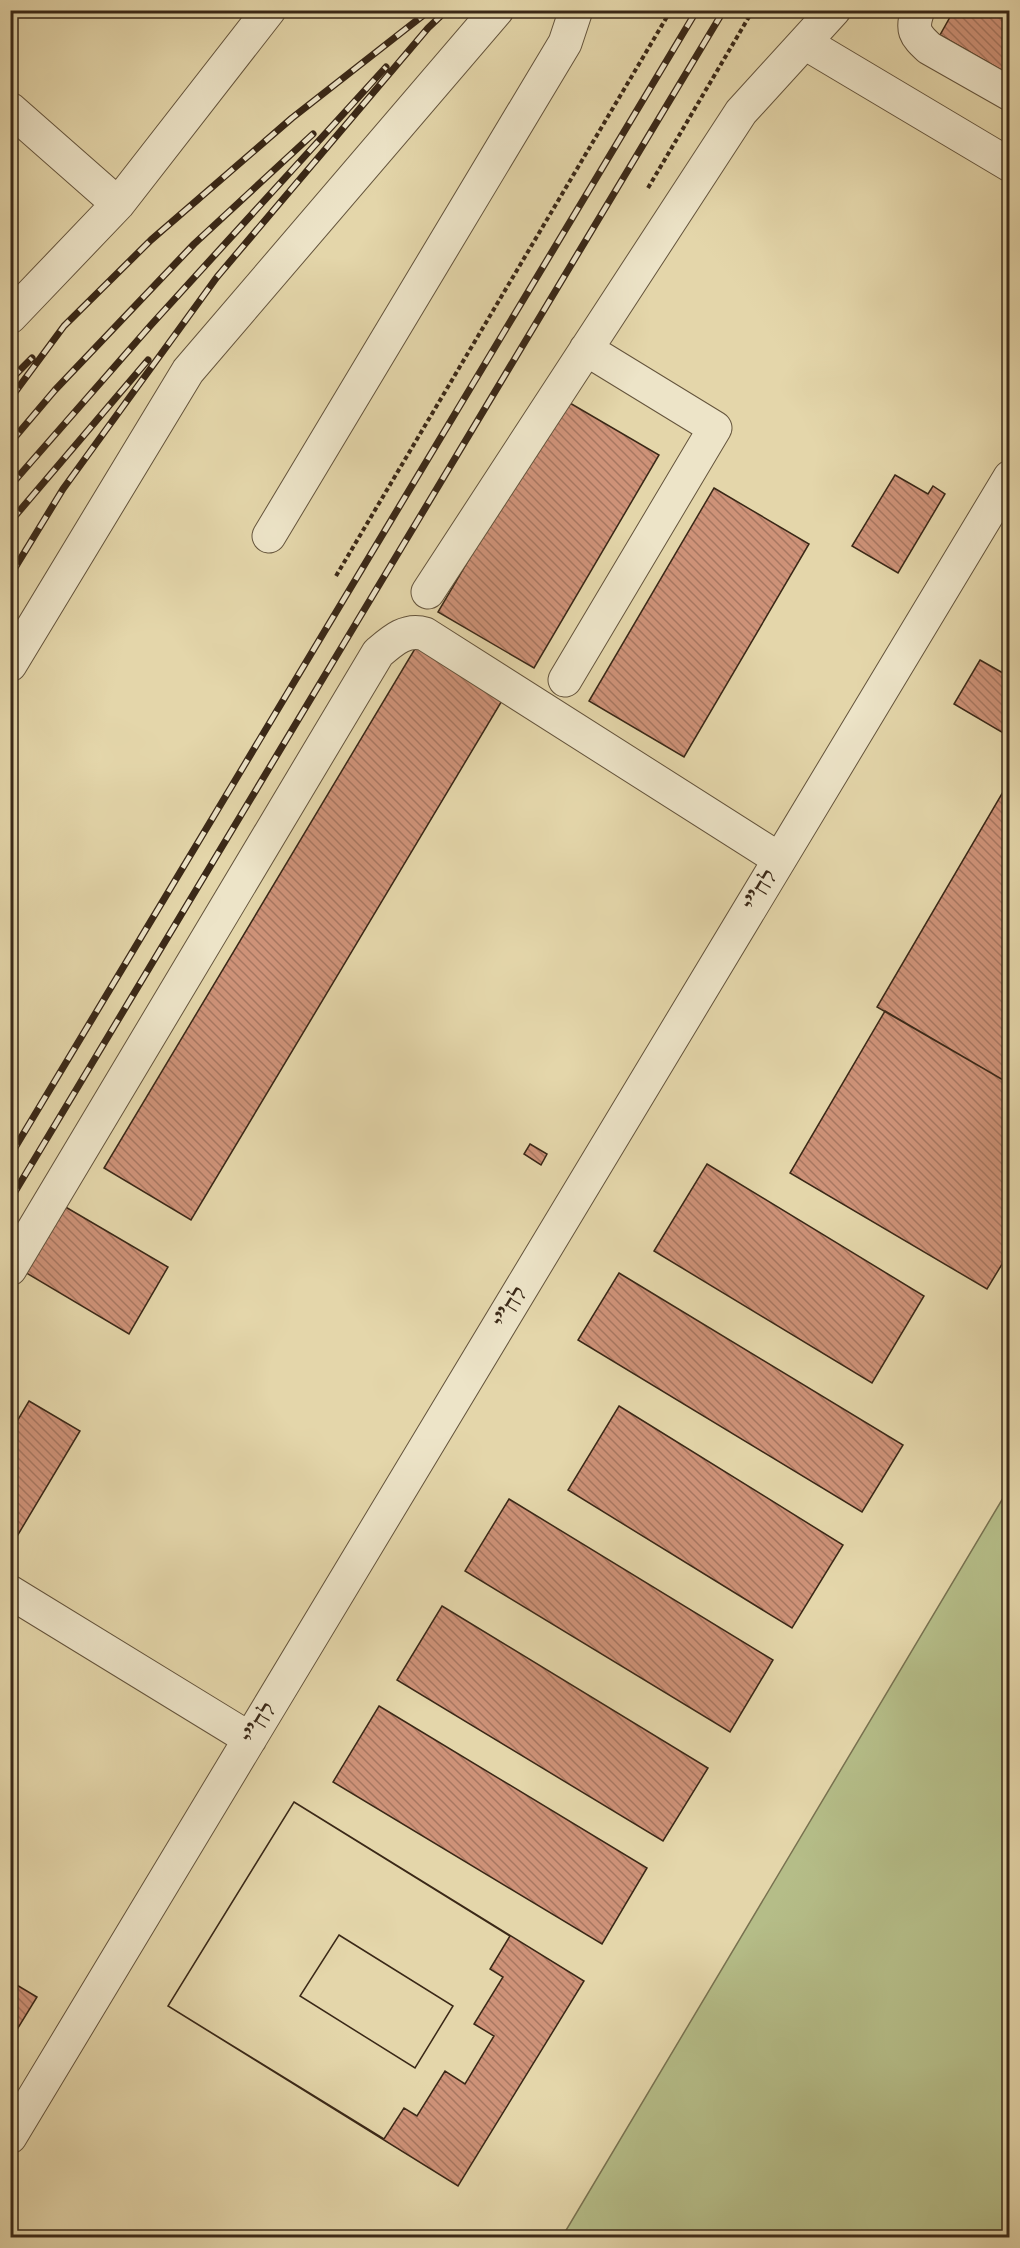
<svg xmlns="http://www.w3.org/2000/svg" width="1020" height="2248" font-family="'IM FELL DW Pica','Frank Ruhl Libre',serif">
<style>
.grass{fill:#b5bd88;stroke:#787250;stroke-width:1.5}
.building{fill:url(#building-back-hatch);stroke:#3a2817;stroke-width:1.5;fill-rule:evenodd}
.lines{fill:none;stroke-linecap:round;stroke-linejoin:round}
.minor-casing{stroke:#64543c;stroke-width:35}
.path{stroke:#3a2817;stroke-width:4;stroke-dasharray:4.5 3;stroke-linecap:butt}
.minor{stroke:#ede4c8;stroke-width:33}
.rail-casing{stroke:#3a2817;stroke-width:7}
.rail{stroke:#ede4c8;stroke-width:4.5;stroke-dasharray:14;stroke-linecap:butt}
.labels{text-anchor:middle;stroke-width:5;stroke-linejoin:round;paint-order:stroke}
.street-label{font-size:24px;fill:#3a2817;stroke:#ede4c8}
</style>
<defs>
<pattern id="building-back-hatch" width="6" height="6" patternUnits="userSpaceOnUse" patternTransform="scale(1.5)"><rect width="6" height="6" fill="#ce9278"/><path d="M-1 5l2 2M0 0l6 6M5-1l2 2" fill="none" stroke="#a87761"/></pattern>
</defs>
<rect width="100%" height="100%" fill="#e4d6aa"/>
<filter id="stains"><feTurbulence type="fractalNoise" baseFrequency=".00333" numOctaves="4"/><feColorMatrix values="0 0 0 0 .2 0 0 0 0 .09 0 0 0 0 .02 0 0 0 .5 -.17"/></filter>
<radialGradient id="worn" r=".72"><stop offset=".6" stop-color="#630" stop-opacity="0"/><stop offset="1" stop-color="#630" stop-opacity=".3"/></radialGradient>
<!-- grass -->
<path class="grass" d="M1009,1488v749h-447z"/>
<!-- building -->
<path class="building" d="M954,10h56v65l-70,-40z
M563,399l96,56 -125,213 -96,-56z
M895,475l33,19 5,-8 12,8 -47,79 -46,-27z
M714,488l95,56 -125,213 -95,-56z
M416,647l87,52 -312,521 -87,-52z
M980,660l30,17v60l-56,-33z
M1007,785l3,2v297l-133,-77z
M885,1011l125,73v167l-23,38 -197,-116z
M530,1144l17,10 -6,11 -17,-11z
M707,1164l217,132 -52,87 -218,-132z
M57,1202l111,65 -39,67 -111,-66z
M619,1273l284,172 -41,67 -284,-172z
M29,1401l51,30 -70,117v-115z
M619,1406l224,139 -51,83 -224,-138z
M509,1499l264,161 -43,72 -265,-161z
M442,1606l266,162 -45,73 -266,-161z
M379,1706l268,162 -45,76 -269,-162z
M294,1802l290,179 -126,205 -290,-180zM339,1935l114,71 -38,62 -115,-72z
M294,1802l216,134 -20,33 13,8 -29,47 20,12 -29,48 -20,-13 -28,45 -13,-8 -20,31 -216,-133zM339,1935l114,71 -38,62 -115,-72z
M10,1981l27,16 -27,44z"/>
<g class="lines">
<defs>
<path id="minor" d="M918,10c-7,20 -3,25 11,38l81,46
M805,43l205,122
M10,109l108,95
M10,317l108,-113 151,-194
M269,536l296,-493 11,-33
M428,592l313,-480 93,-102
M10,665l178,-294 309,-361
M565,680l150,-252 -129,-79
M10,1269l368,-616c14,-12 28,-25 47,-19l354,225
M10,1592l240,147
M10,2137l1000,-1660"/>
</defs>
<!-- minor casing -->
<use href="#minor" class="minor-casing"/>
<!-- path -->
<path class="path" d="M648,188l105,-178
M336,576l335,-566
M1009,2238l1,-2"/>
<!-- minor -->
<use href="#minor" class="minor"/>
<defs>
<path id="rail" d="M10,380l22,-22
M10,399l54,-73 87,-86 141,-122 138,-108
M10,443l45,-53 139,-146 119,-110
M10,486l141,-161 235,-258
M10,522l138,-162
M10,576l53,-87 154,-212 211,-249 19,-18
M10,1156l687,-1146
M10,1200l714,-1190"/>
</defs>
<!-- rail casing -->
<use href="#rail" class="rail-casing"/>
<!-- rail -->
<use href="#rail" class="rail"/>
</g>
<g class="labels">
<!-- street labels -->
<g class="street-label">
<text transform="translate(760 890) rotate(-59)" y="8">לח"י</text>
<text transform="translate(510 1307) rotate(-59)" y="8">לח"י</text>
<text transform="translate(259 1723) rotate(-59)" y="8">לח"י</text>
</g>
</g>
<!-- margin -->
<rect width="1020" height="2248" fill="none" stroke="#e4d6aa" stroke-width="36"/>
<rect x="12" y="12" width="996" height="2224" fill="none" stroke="#3a2817" stroke-width="3"/>
<rect x="18" y="18" width="984" height="2212" fill="none" stroke="#3a2817" stroke-width="1.5"/>
<rect width="100%" height="100%" filter="url(#stains)"/>
<rect width="100%" height="100%" fill="url(#worn)"/>
</svg>
